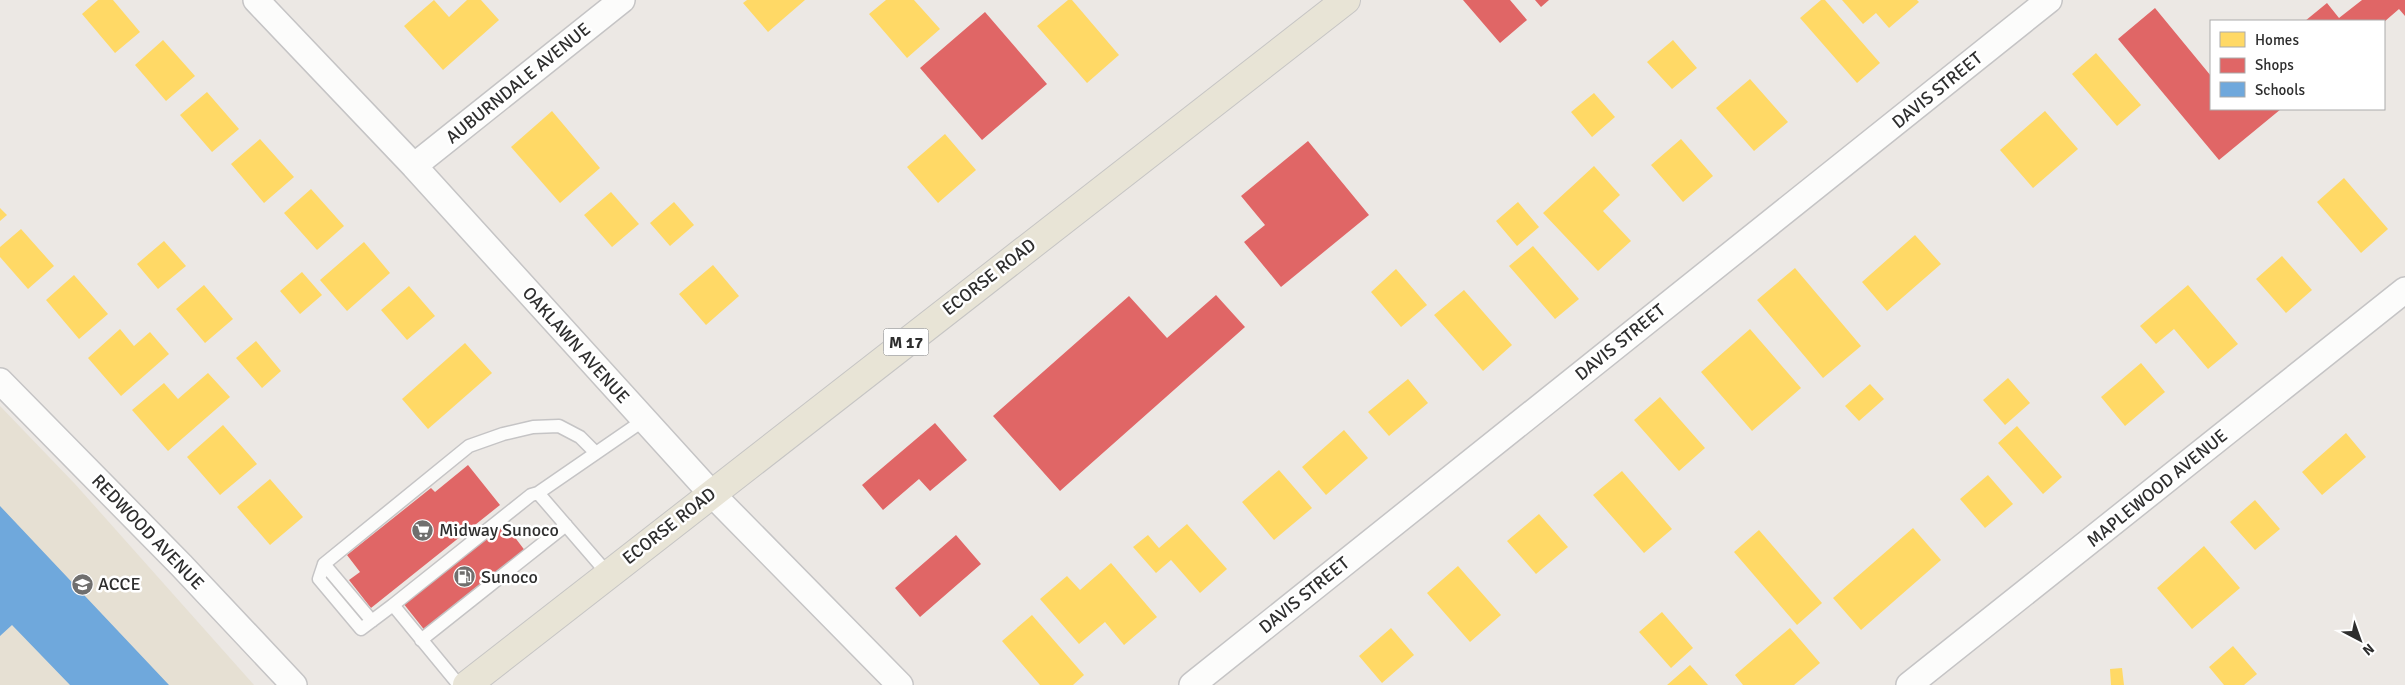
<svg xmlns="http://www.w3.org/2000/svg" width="2405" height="685" font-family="Signika,sans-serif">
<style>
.education{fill:#e6e0d3}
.homes{fill:#ffd966}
.shops{fill:#e06666}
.schools{fill:#6fa8dc}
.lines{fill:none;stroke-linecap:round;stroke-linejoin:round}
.lane-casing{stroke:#c5c4c5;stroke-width:15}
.street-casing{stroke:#c5c4c5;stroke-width:28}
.primary-casing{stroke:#c6c5c4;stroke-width:30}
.lane{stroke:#fcfcfb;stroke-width:12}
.street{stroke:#fcfcfb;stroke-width:25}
.primary{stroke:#e8e4d6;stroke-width:28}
.labels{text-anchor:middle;stroke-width:5;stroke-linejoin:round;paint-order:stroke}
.shield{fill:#fff;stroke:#6d6d6d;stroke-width:1}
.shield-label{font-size:16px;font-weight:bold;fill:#2e2e2e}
.street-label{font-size:18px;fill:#2e2e2e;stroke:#fff}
.poi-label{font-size:18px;fill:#2e2e2e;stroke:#fff;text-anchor:start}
</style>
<rect width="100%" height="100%" fill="#ece8e4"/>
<!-- education -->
<path class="education" d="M0,406l75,78 179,201h-254z"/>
<!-- homes -->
<path class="homes" d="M98,0h15l27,32 -25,21 -33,-39z
M434,0l15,17 18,-17h14l18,20 -56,50 -39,-44z
M747,0h58l-37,32 -25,-29z
M886,0h28l26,29 -33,29 -38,-44z
M1068,0h4l47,55 -32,28 -50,-57z
M1821,0h4l55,63 -23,20 -57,-65z
M1842,0h75l2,2 -30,26 -13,-15 -13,11z
M163,40l32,36 -29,25 -31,-36z
M1673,40l24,28 -25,21 -25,-27z
M2096,53l45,52 -24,21 -45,-52z
M1750,79l38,43 -34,29 -38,-43z
M207,92l32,37 -27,23 -32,-37z
M1594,93l21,24 -23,20 -21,-25z
M552,111l48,57 -40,35 -49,-56z
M2045,111l33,38 -45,39 -33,-38z
M945,134l31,36 -38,33 -31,-36z
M260,139l34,38 -30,26 -33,-39z
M1681,139l32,37 -30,26 -32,-37z
M1594,166l26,29 -17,16 28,30 -33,30 -55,-58z
M2344,178l44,51 -27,24 -44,-51z
M311,189l33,37 -27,24 -33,-37z
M611,192l28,32 -27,23 -28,-32z
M674,202l20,23 -24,21 -20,-23z
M1518,202l21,25 -22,19 -21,-25z
M0,208l7,7 -7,6z
M21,229l33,37 -26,23 -28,-32v-10z
M1915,235l26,29 -54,47 -25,-29z
M164,241l22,25 -28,23 -21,-25z
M364,242l26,31 -43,38 -27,-31z
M1533,246l46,53 -24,20 -46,-53z
M2282,256l30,34 -26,23 -30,-34z
M713,265l26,31 -33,29 -27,-31z
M1795,268l66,78 -38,32 -66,-78z
M1396,269l31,36 -26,22 -30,-35z
M302,272l20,23 -22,19 -20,-23z
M74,275l34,39 -29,25 -33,-39z
M204,285l29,34 -28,24 -29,-34z
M2188,285l50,59 -30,25 -34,-40 -18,15 -16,-18z
M409,286l26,30 -28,24 -26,-30z
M1464,290l48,55 -29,26 -49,-56z
M120,329l14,17 16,-14 19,22 -48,42 -33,-38z
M1750,329l51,59 -49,43 -51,-59z
M256,341l25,30 -19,17 -26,-30z
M465,343l27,30 -64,56 -26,-30z
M2141,363l24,29 -40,34 -24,-29z
M208,373l22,24 -62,54 -36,-41 32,-27 14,16z
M2008,378l22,25 -25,22 -22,-25z
M1408,379l20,24 -39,33 -21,-24z
M1870,384l14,15 -25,22 -14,-15z
M1660,397l45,51 -26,23 -45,-51z
M223,425l34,39 -37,31 -33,-38z
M2017,426l45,51 -19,17 -45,-51z
M1344,430l24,28 -42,37 -24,-28z
M2346,433l20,24 -44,38 -20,-23z
M1279,470l33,38 -38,32 -32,-38z
M1622,471l50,58 -28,24 -51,-58z
M1988,475l25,29 -28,24 -25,-29z
M270,479l33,38 -33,28 -33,-38z
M2255,500l25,29 -25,21 -25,-28z
M1539,514l29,33 -32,27 -29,-33z
M1187,524l40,45 -27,24 -29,-33 -15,13 -23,-26 15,-12 11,13z
M1913,528l28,32 -80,70 -28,-32z
M1759,530l63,73 -25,22 -63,-73z
M2204,546l36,42 -48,41 -35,-41z
M1111,563l46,54 -33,28 -19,-23 -26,22 -39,-45 27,-23 13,14z
M1458,566l43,49 -31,27 -43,-49z
M1662,612l31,36 -22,20 -32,-36z
M1032,615l52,60 -11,10h-33l-38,-44z
M1391,628l23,27 -32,28 -23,-27z
M1790,628l30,35 -26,22h-51l-8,-10z
M2233,646l24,28 -13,11h-20l-15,-18z
M1690,665l18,20h-41z
M2122,668l2,17h-13l-1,-16z"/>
<!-- shops -->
<path class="shops" d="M1463,0h47l17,20 -27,23z
M1535,0h14l-8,7z
M2362,0h43v16l-6,-7 -15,13 -79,-1 22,-18 12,15z
M2155,8l56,68v33h70l-62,51 -101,-121z
M985,12l62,72 -65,56 -62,-72z
M1308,141l61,74 -88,72 -37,-45 21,-17 -24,-29z
M1216,295l29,32 -185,164 -67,-75 136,-120 38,42z
M935,423l32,37 -37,31 -11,-12 -36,31 -21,-25z
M468,465l32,40 -129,103 -22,-28 11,-8 -13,-17 84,-67 4,4z
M504,523l22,29 -100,80 -23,-29z
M956,535l25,29 -61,53 -25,-29z"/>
<!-- schools -->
<path class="schools" d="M0,506l169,179h-99l-58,-60 -12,11z"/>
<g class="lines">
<defs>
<path id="lane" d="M538,493l70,81
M324,564l48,57
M393,605l-32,24 -42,-50 5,-15 145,-118 34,-12 30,-7 26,-1 21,11 15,15
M421,640l145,-115
M459,685l-66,-80 138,-110 7,-2 106,-73"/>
<path id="street" d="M256,0l158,166 297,327 189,192
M414,166l208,-166
M0,381l181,184 113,120
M1192,685l857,-685
M1909,685l496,-395"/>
<path id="primary" d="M467,685l879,-685"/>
</defs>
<!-- lane casing -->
<use href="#lane" class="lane-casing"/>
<!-- street casing -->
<use href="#street" class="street-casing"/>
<!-- primary casing -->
<use href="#primary" class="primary-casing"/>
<!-- lane -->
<use href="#lane" class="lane"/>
<!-- street -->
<use href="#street" class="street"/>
<!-- primary -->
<use href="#primary" class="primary"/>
</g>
<!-- icons -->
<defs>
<symbol id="supermarket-disc" viewBox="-11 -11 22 22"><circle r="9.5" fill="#706f6e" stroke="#fff"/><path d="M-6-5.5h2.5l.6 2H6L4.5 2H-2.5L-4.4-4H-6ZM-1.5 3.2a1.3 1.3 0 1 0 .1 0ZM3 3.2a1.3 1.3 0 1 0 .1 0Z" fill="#fff"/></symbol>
<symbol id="fuel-disc" viewBox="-11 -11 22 22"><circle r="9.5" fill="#706f6e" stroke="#fff"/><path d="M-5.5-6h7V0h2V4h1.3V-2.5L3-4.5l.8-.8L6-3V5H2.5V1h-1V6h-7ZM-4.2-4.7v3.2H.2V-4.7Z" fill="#fff"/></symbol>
<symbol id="school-disc" viewBox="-11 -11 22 22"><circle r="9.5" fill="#706f6e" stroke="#fff"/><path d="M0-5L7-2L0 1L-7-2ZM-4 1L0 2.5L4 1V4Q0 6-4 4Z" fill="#fff"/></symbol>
</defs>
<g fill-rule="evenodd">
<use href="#supermarket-disc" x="410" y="518" width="25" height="25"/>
<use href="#fuel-disc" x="452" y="564" width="25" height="25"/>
<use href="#school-disc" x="70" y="572" width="25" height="25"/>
</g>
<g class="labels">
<!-- shield labels -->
<rect class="shield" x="883.5" y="328.5" width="45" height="27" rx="4"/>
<g class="shield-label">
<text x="906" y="348">M 17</text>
</g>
<!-- street labels -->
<g class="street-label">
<text transform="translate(518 83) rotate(-39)" y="6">AUBURNDALE AVENUE</text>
<text transform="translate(1937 90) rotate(-39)" y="6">DAVIS STREET</text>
<text transform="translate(989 277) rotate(-38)" y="6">ECORSE ROAD</text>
<text transform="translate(1620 342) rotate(-39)" y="6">DAVIS STREET</text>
<text transform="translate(576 345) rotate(48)" y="6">OAKLAWN AVENUE</text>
<text transform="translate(2157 488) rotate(-39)" y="6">MAPLEWOOD AVENUE</text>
<text transform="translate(669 526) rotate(-38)" y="6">ECORSE ROAD</text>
<text transform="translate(148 532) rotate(46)" y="6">REDWOOD AVENUE</text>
<text transform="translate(1304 595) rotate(-39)" y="6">DAVIS STREET</text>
</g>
<!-- poi labels -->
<g class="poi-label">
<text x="439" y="536">Midway Sunoco</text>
<text x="481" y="583">Sunoco</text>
<text x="98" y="590">ACCE</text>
</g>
</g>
<!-- legend -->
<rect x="2210" y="20" width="175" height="90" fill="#ffffff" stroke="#ababab"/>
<rect x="2220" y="32" width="25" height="15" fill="#ffd966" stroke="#ababab"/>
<text x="2255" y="45" font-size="15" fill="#2e2e2e">Homes</text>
<rect x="2220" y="58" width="25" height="15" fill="#e06666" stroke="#ababab"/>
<text x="2255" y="70" font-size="15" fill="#2e2e2e">Shops</text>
<rect x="2220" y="82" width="25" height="15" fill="#6fa8dc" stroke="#ababab"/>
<text x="2255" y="95" font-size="15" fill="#2e2e2e">Schools</text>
<!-- north arrow -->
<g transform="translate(2360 640) rotate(139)" stroke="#ffffff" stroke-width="4" paint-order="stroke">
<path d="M0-4L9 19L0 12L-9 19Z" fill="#2e2e2e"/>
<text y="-8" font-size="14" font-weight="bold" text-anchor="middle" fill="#2e2e2e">N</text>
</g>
</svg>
